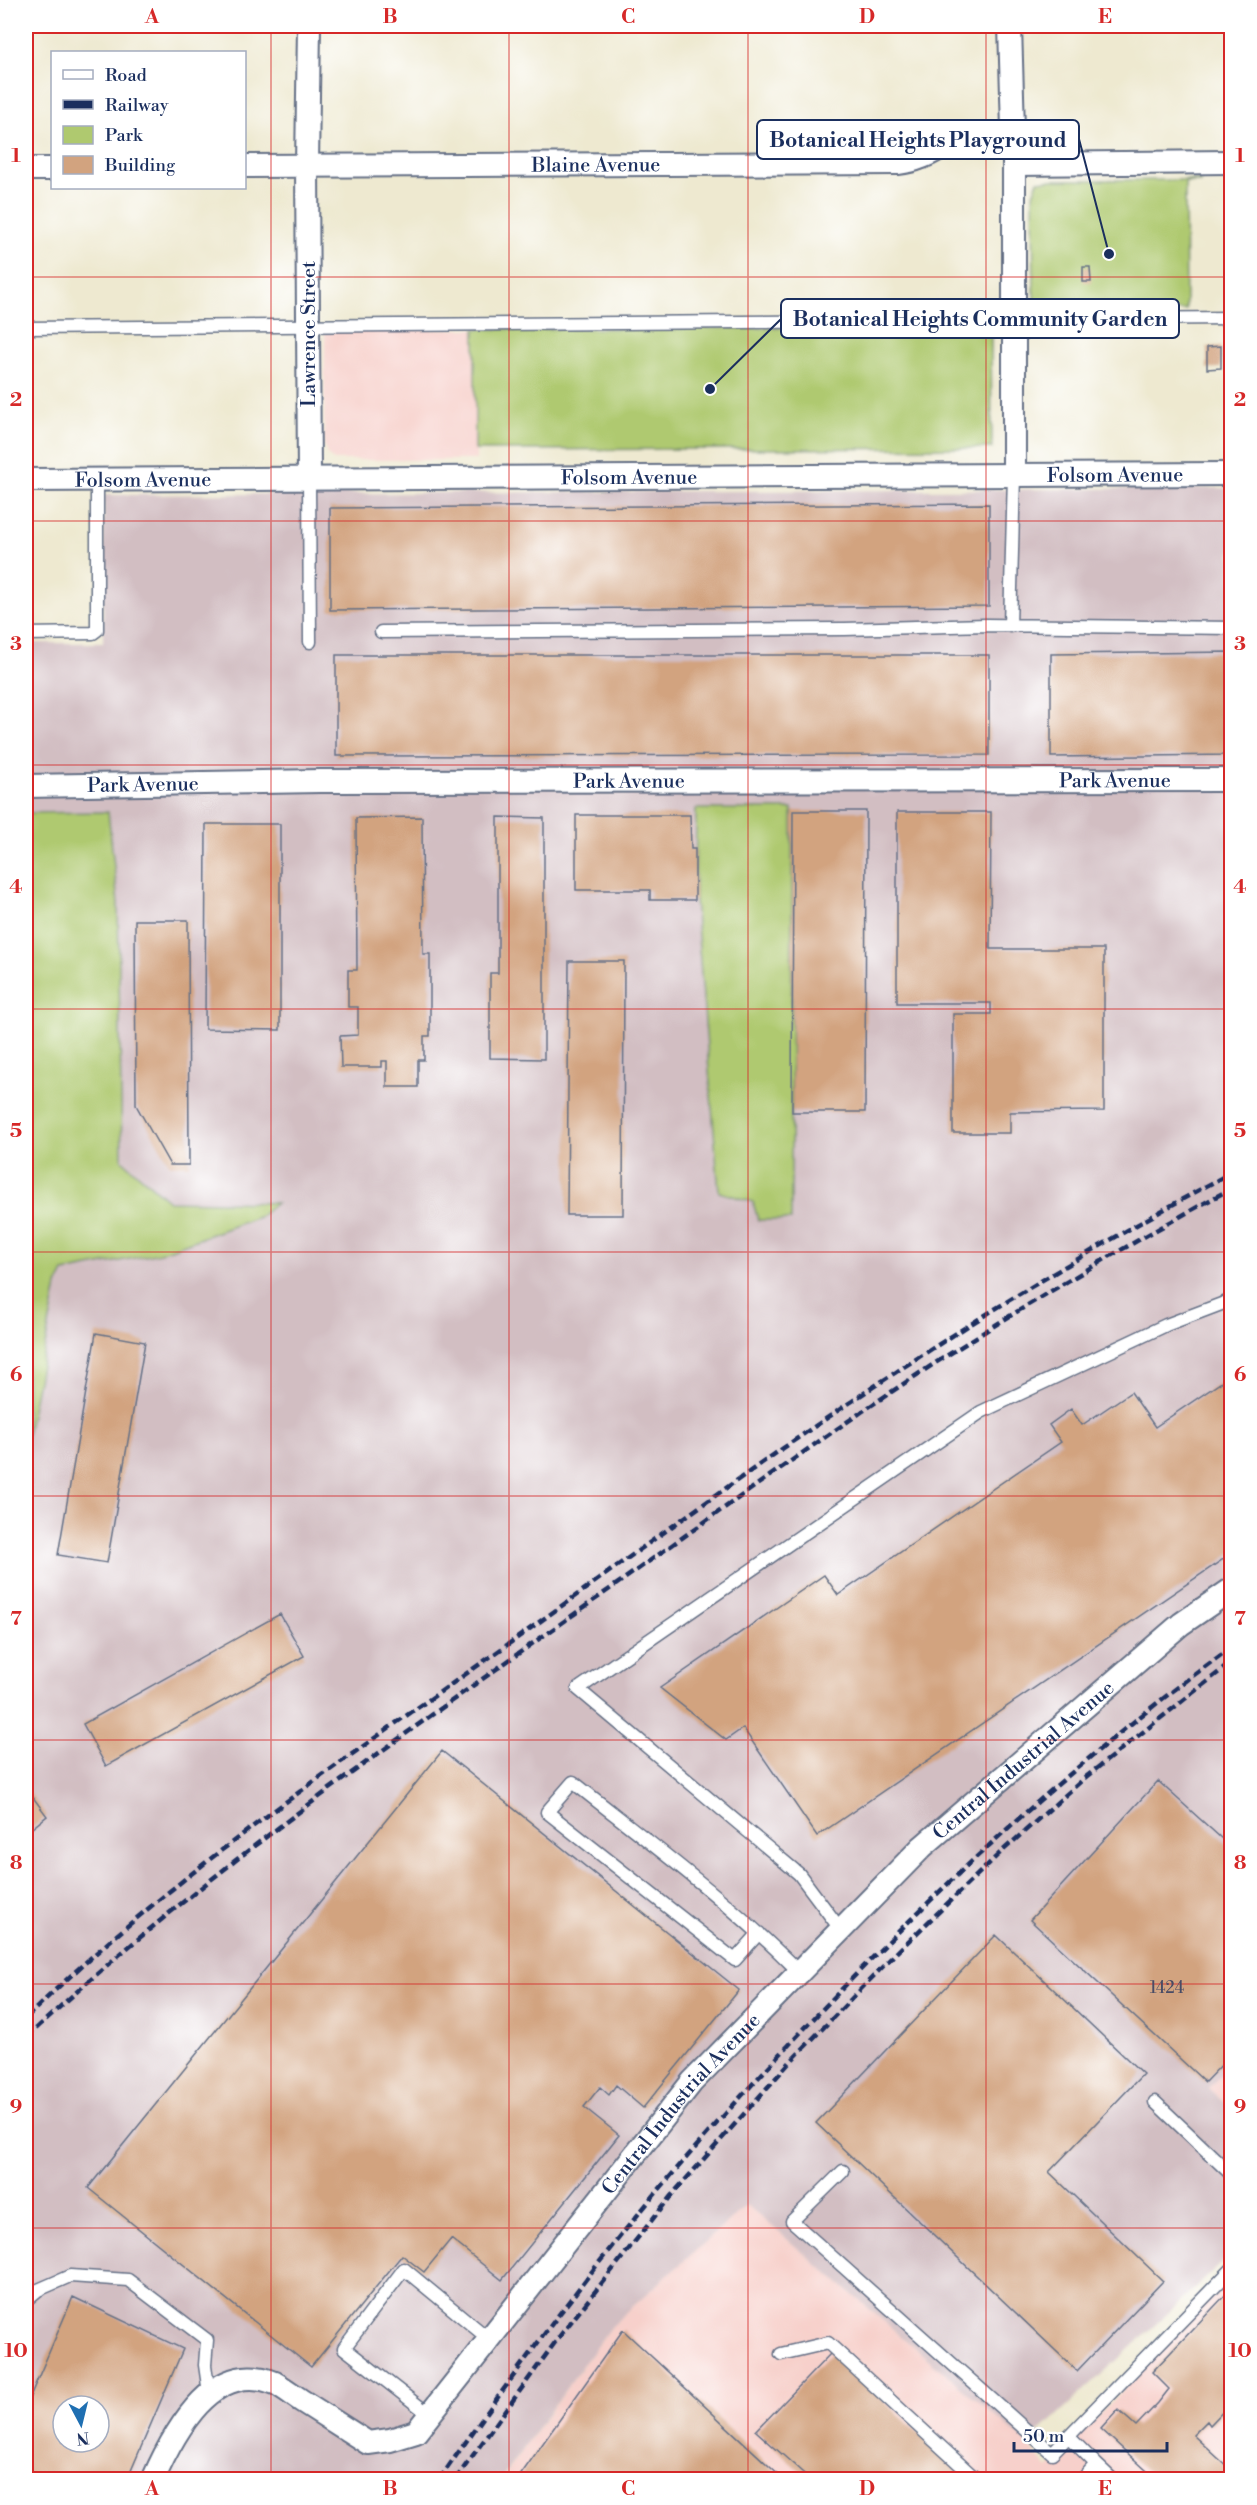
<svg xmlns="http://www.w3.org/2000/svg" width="1257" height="2505" font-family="'Libre Bodoni',serif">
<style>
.built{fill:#f7d0cb}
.industrial{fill:#d2bec2;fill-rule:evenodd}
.green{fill:#afc96f;stroke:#657c66;stroke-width:1.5}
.building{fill:#d2a37f;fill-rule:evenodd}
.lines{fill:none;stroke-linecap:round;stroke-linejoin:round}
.lane-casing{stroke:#657086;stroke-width:15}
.street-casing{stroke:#657086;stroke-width:26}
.lane{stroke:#fff;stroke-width:12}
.street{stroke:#fff;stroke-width:22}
.rail{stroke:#1b2f5e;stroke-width:4.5;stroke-dasharray:9 4.5;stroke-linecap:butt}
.grid{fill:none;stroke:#d62828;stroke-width:1.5;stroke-opacity:0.55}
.labels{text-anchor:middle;stroke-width:5;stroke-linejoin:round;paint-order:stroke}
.number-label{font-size:16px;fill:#494c66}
.street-label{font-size:20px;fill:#1b2f5e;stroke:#fff}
.leader{fill:none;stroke:#1b2f5e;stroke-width:2}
.callout-dot{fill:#1b2f5e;stroke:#fff;stroke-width:2}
.callout{fill:#fff;stroke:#1b2f5e;stroke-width:2}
.callout-label{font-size:21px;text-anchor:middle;font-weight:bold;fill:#1b2f5e}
.neatline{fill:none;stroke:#d62828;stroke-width:2}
.grid-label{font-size:20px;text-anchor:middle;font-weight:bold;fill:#d62828}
</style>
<rect width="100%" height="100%" fill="#fff"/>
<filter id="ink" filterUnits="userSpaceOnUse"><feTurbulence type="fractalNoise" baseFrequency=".0167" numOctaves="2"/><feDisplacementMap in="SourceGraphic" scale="12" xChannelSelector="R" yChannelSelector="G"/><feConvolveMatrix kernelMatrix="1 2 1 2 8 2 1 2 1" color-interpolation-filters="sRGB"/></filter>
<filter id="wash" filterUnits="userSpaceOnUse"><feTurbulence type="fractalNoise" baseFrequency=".008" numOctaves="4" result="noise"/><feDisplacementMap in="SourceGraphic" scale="24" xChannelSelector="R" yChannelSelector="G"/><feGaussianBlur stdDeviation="1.35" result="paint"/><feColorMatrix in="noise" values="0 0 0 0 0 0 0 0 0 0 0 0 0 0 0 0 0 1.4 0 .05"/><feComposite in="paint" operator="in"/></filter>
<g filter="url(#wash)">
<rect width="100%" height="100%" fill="#eee9d0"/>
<!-- built -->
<path class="built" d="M475,329l1,131h-142l-7,-5 -3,-11 1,-113z
M1231,2063v46l-23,-21z
M747,2205l280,238 21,26 183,-193v203l-730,1 110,-154z"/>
<!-- industrial -->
<path class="industrial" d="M1231,488l1,1575 -24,25 23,21v146l-204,188 -280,-238 -136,121 -110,153h-475v-1836h77l1,-148zM63,2406h36v36h-36z"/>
<!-- green -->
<path class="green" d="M1047,180h153v2h-15l1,128 -152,1 -1,-117 5,-13z
M991,327l1,121 -517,2v-121z
M696,809h96l-1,411h-33l-5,-18 -34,-10 -24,-292z
M108,812l10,91 4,257 47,41 107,2 -15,13 -101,37 -96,19 -7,14 -31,154v-627z"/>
<g id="blocks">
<!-- building -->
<path class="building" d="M1083,267h7l1,15h-8z
M1221,346v22l-14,1v-22z
M989,504v102l-659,4v-102z
M1232,652v103l-181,2v-103z
M336,655h653v100l-653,1z
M793,811h73l-1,301h-73z
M897,812h94l-1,137h114v162l-94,1v21h-57v-119h38v-11h-94z
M576,815h114l1,34h4v51h-45v-10h-74z
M422,817l1,137h7v82h-6v24h-6v27h-31v-26h-5v6h-41l-1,-31 18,-1v-28h-10v-37h9l-1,-152z
M498,817l46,1v241l-54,-1v-85h8z
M206,824h74v206l-75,-1z
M135,920h53l1,245h-19l-34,-60z
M569,961h55l-1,254h-56z
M96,1333l49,9 -38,221 -49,-8z
M1232,1375v178l-415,283 -74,-108 -17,12 -66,-52 164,-113 14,20 223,-153 -12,-17 22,-16 11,16 49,-33 24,35z
M280,1614l24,42 -198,110 -23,-42z
M442,1751l297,239 -96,118 -27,-23 -7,10 -9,-8 -16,20 35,28 -117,145 -51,-41 -27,33 -22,-17 -91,112 -223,-179z
M1158,1781l74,67v206l-27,28 -175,-162z
M26,1788l21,28 -21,17z
M996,1935l147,139 -94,98 114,109 -86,90 -261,-248z
M1232,2288v114l-22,23 -3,-4 -14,14 38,35 -9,10h-65l-56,-51 17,-19 18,16 22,-23 11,-14 -17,-17z
M73,2297l110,52 -56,131h-101v-74zM63,2406h36v36h-36z
M623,2330l161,150h-267z
M831,2353l139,127h-159l-55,-49z"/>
</g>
</g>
<g filter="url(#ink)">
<use href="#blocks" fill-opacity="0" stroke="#657086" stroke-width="1.5"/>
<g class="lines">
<defs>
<path id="lane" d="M26,328l1206,-10
M309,477l1,165
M1010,626l4,-151
M381,632l464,-3 141,-4 246,3
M26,634l67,-1 4,-3v-151
M841,1930l-42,-56 -221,-185 403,-277 185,-87 66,-25
M759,1933l-24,27 -188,-148 26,-30c77,61 157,120 226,190
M1155,2102l77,73
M843,2171l-51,50 260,232 180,-184
M26,2300l12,-10 32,-14 58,4 79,60 -2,25 4,28
M781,2354l47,-11 149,137
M430,2415l-86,-67 60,-79 85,70
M1068,2436l28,28
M1082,2480l14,-16 17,16"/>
<g id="street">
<path d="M1010,26l4,138v311"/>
<path d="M1014,164l218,-2"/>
<path id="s1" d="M244,166l654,-3c18,-2 31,-7 46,-18"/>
<path d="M26,169h26"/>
<path d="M309,477l-2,-312 2,-139"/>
<path id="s2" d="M26,480l1206,-6"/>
<path id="s3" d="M26,786l294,-5 912,-1"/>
<path id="s4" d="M153,2480c20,-46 60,-123 122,-97 9,5 18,12 27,18 22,14 44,28 66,42l22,-3 26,-8 276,-350 230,-235 259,-223 51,-35"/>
</g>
</defs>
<!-- lane casing -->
<use href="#lane" class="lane-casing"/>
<!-- street casing -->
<use href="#street" class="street-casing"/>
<!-- lane -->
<use href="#lane" class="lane"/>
<!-- street -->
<use href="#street" class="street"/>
<!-- rail -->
<path class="rail" d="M26,2018c149,-146 327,-264 498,-385 128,-92 256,-186 389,-272 103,-67 210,-130 319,-189
M26,2038c173,-162 370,-298 564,-435 91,-64 181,-129 273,-192 119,-81 242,-154 369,-223
M439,2480c49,-70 99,-139 151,-206 62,-79 129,-155 198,-228 135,-146 282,-282 444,-399
M455,2480l104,-143 112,-141 119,-134 107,-110 102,-98 88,-78 145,-114"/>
</g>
</g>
<!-- grid -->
<path class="grid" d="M271,26v2454M509,26v2454M748,26v2454M986,26v2454M26,277h1206M26,521h1206M26,765h1206M26,1009h1206M26,1252h1206M26,1496h1206M26,1740h1206M26,1984h1206M26,2228h1206"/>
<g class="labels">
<!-- number labels -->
<g class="number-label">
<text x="1167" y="1993">1424</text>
</g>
<!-- street labels -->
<g class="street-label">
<text dy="7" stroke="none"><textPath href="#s1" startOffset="352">Blaine Avenue</textPath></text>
<text transform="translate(308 334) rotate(-90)" y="7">Lawrence Street</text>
<text dy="7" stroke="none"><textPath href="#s2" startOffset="1089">Folsom Avenue</textPath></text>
<text dy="7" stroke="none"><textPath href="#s2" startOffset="603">Folsom Avenue</textPath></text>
<text dy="7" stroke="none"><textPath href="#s2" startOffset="117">Folsom Avenue</textPath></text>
<text dy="7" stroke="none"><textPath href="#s3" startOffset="1089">Park Avenue</textPath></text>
<text dy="7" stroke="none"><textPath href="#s3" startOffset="603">Park Avenue</textPath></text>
<text dy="7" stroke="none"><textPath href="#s3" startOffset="117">Park Avenue</textPath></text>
<text dy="7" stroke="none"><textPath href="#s4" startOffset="1242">Central Industrial Avenue</textPath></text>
<text dy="7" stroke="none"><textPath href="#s4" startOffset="756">Central Industrial Avenue</textPath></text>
</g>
</g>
<!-- callouts -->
<path class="leader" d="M1109 254L1079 139M710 389L781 319"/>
<g class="callout-dot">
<circle cx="1109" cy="254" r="6"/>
<circle cx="710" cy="389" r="6"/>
</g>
<g class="callout">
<rect x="757" y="120" width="322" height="39" rx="6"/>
<rect x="781" y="299" width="398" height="39" rx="6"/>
</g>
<g class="callout-label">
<text x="918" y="147">Botanical Heights Playground</text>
<text x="980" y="326">Botanical Heights Community Garden</text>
</g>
<!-- margin -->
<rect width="1257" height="2505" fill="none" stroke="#fff" stroke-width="66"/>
<!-- legend -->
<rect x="51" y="51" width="195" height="138" fill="#ffffff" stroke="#a4acbf" stroke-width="1.5"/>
<rect x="63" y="70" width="30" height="9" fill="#ffffff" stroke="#a4acbf" stroke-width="1.5"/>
<text x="105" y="81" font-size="18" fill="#1b2f5e">Road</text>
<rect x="63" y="100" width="30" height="9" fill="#1b2f5e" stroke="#a4acbf" stroke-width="1.5"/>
<text x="105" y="111" font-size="18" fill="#1b2f5e">Railway</text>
<rect x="63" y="126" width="30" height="18" fill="#afc96f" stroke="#a4acbf" stroke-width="1.5"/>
<text x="105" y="141" font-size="18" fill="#1b2f5e">Park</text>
<rect x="63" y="156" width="30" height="18" fill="#d2a37f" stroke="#a4acbf" stroke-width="1.5"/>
<text x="105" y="171" font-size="18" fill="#1b2f5e">Building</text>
<!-- north arrow -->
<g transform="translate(81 2424) rotate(173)"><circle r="28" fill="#ffffff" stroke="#a4acbf" stroke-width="1.5"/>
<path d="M0-4.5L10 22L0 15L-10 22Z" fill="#1f6fb2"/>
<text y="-9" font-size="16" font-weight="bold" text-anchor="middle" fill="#1b2f5e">N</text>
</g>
<!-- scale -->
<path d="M1014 2442v9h153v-9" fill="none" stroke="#1b2f5e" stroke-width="3"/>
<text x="1023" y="2442" font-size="18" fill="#1b2f5e" stroke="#ffffff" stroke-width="4.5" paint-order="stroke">50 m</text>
<rect x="33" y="33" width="1191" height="2439" class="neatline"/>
<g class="grid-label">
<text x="152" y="23">A</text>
<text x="390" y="23">B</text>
<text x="628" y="23">C</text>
<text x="867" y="23">D</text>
<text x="1105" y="23">E</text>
<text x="16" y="162">1</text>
<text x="1240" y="162">1</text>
<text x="16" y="406">2</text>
<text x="1240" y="406">2</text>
<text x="16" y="650">3</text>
<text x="1240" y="650">3</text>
<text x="16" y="893">4</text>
<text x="1240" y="893">4</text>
<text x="16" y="1137">5</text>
<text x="1240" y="1137">5</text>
<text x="16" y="1381">6</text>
<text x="1240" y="1381">6</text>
<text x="16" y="1625">7</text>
<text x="1240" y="1625">7</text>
<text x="16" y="1869">8</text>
<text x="1240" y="1869">8</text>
<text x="16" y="2113">9</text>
<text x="1240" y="2113">9</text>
<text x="16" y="2357">10</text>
<text x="1240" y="2357">10</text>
<text x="152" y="2495">A</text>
<text x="390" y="2495">B</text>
<text x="628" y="2495">C</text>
<text x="867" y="2495">D</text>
<text x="1105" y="2495">E</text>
</g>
</svg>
